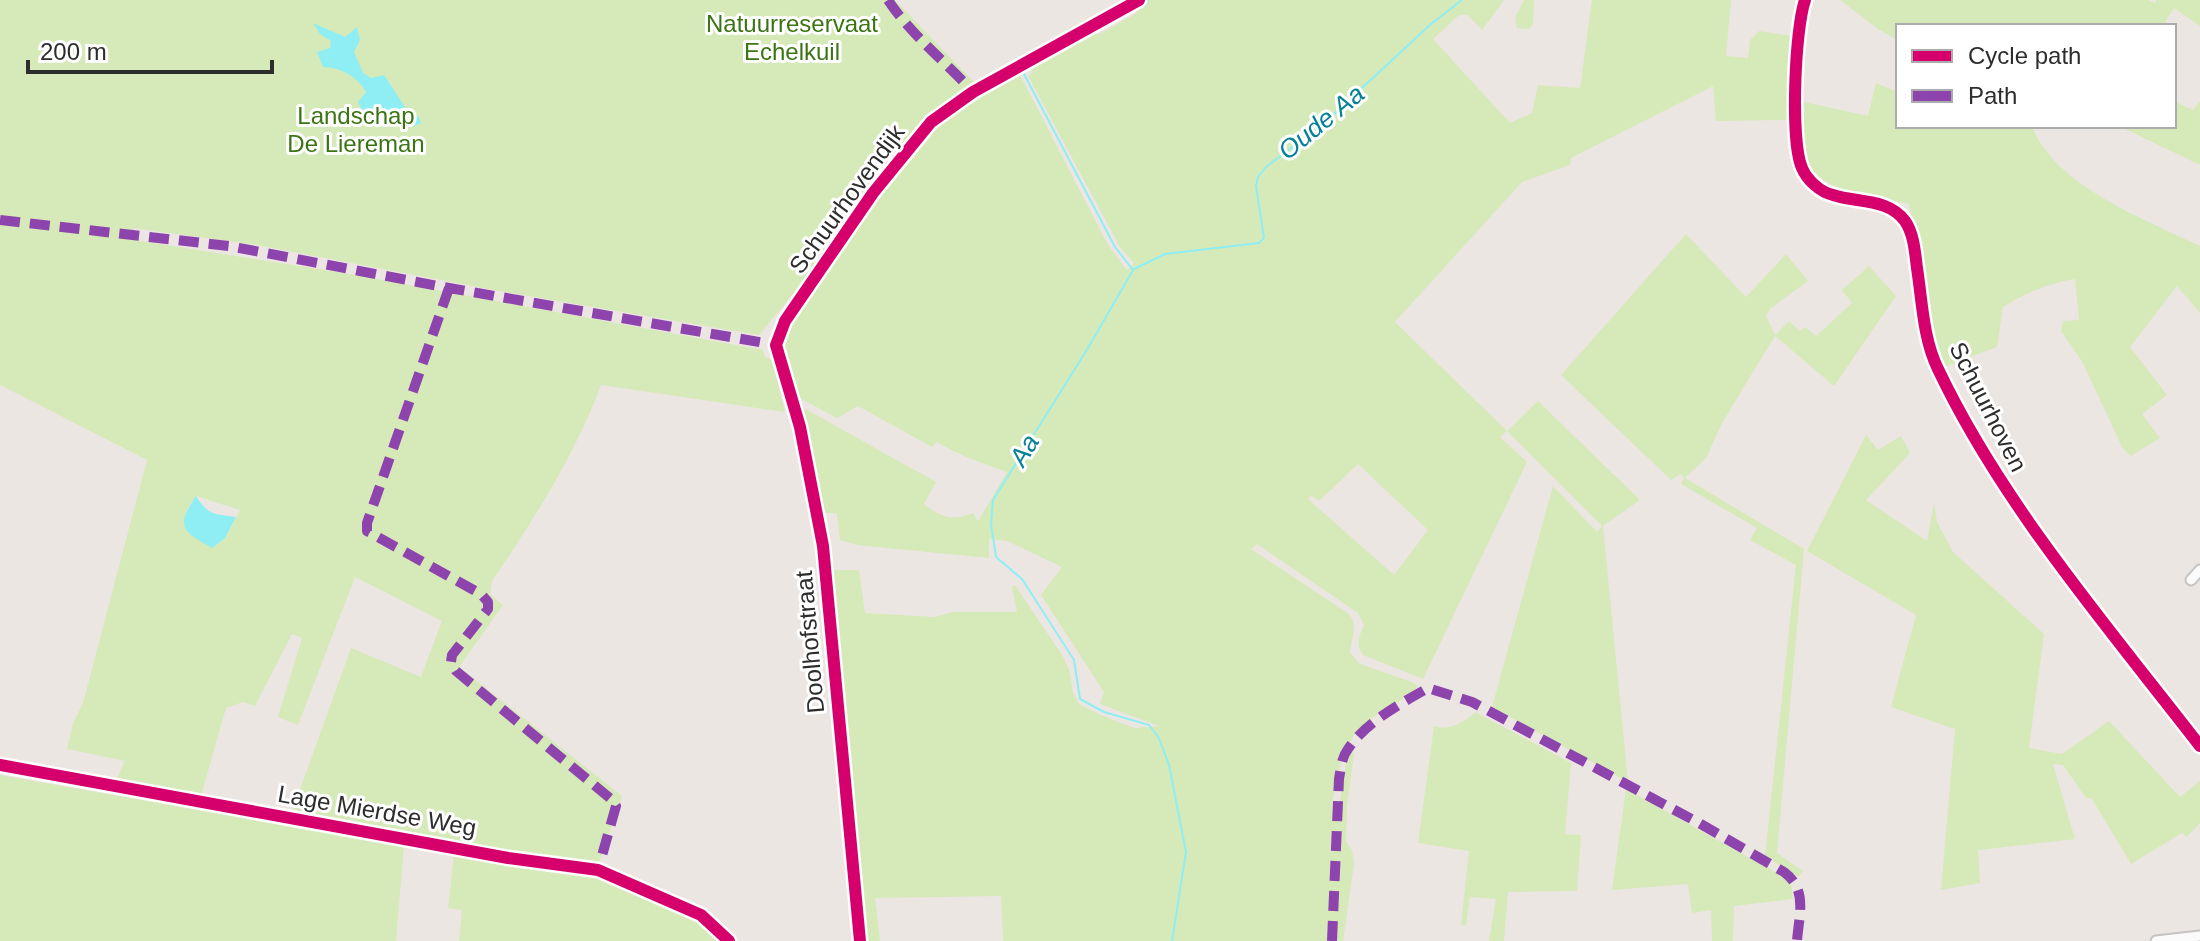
<svg xmlns="http://www.w3.org/2000/svg" width="2200" height="941" font-family="Helvetica,sans-serif">
<style>
.green{fill:#d6e9b8;fill-rule:evenodd}
.water{fill:#8feef4}
.lines{fill:none;stroke-linecap:round;stroke-linejoin:round}
.stream{stroke:#8feef4;stroke-width:2}
.street-casing{stroke:#c5c3c4;stroke-width:13}
.street{stroke:#fcfbfb;stroke-width:9}
.quiet{stroke:#8e44ad;stroke-width:10;stroke-dasharray:20 10;stroke-linecap:butt}
.cycleway-casing{stroke:#fff;stroke-width:17}
.cycleway{stroke:#d6006c;stroke-width:12}
.labels{text-anchor:middle;stroke-width:6;stroke-linejoin:round;paint-order:stroke}
.park-label{font-size:24px;fill:#3b7413;stroke:#fff}
.street-label{font-size:24px;fill:#2d2d2d;stroke:#fff}
.water-label{font-size:26px;font-style:italic;fill:#038196;stroke:#fff}
</style>
<rect width="100%" height="100%" fill="#ece6e2"/>
<!-- green -->
<path class="green" d="M0,0h895l80,83 -44,30 -46,55 -92,126 -34,41 -260,-44 -242,-46 -124,-17 7,13 204,32 419,77 2,7 7,3 13,52 -184,-27c-26,70 -67,134 -109,196l-2,13 13,11 -44,62 163,129 -24,69 -283,-46 1,-4 -23,-6 58,-161 70,29 21,-56 -87,-44 -57,148 -20,-8 24,-79 -10,-4 -37,72 -12,-4 -17,6 -25,88 -84,-18 8,-17 -58,-12 6,-26 10,-20 64,-243 -147,-75zM196,496l44,14 -15,28 -39,-27z
M1127,0h377l-22,30 -14,-15h-9l-26,24 77,84 22,-10 6,-28 42,3 12,-88h139l-5,56 22,2 2,-18 9,-9 33,5 -4,27 -1,57 -71,1 -3,-35 -142,72 -1,7 -48,17 -127,140 112,109 31,-30 102,99 -37,26 25,256 -136,-75 61,-221 44,46 5,-6 -95,-95 -7,6 27,25 -104,217 -60,-24c-8,-11 -4,-18 1,-30l-6,-12 -101,-69 -6,5 98,65c10,12 2,24 1,39l10,11 52,18 6,4c-9,11 -25,18 -37,26 -40,26 -40,49 -49,92l7,2 8,-49 3,-5 4,1 -7,54 -1,35 6,8 2,14 -11,77h-340l-2,-45 -126,2 5,43h-15l-36,-371h30l6,43 70,4 17,-5h65l-5,-25 3,-2 47,70 7,14 4,23 6,12 17,9 38,15 25,-2 -59,-22 4,-12 -63,-97 21,-28 -55,-26 -18,-2v19l-132,-13 -17,-5 -3,-27h-13l-24,-107 136,76 -12,22c18,14 28,17 49,9l5,8 29,-49c-25,-9 -47,-16 -70,-30l-5,5 -74,-41 -21,12 -39,-21 -16,-50 1,-9 83,-125 56,-73 18,-18 79,-49 89,172 19,25 7,-7 -14,-16 -92,-171 5,-4 -10,-16 65,-38 10,17 39,-22zM1358,464l70,66 -34,45 -86,-76 3,-3 8,5z
M1524,0h10l-1,25 -4,4 -12,-1 -2,-10z
M1840,0h308l7,3 2,-3h43v26l-26,-18 -11,18h-265v14l-20,-11z
M1876,83l19,8 3,-6v41h134c22,60 115,94 168,120v67l-23,-27 -47,61 37,48 -25,19 18,24 -29,18 -8,-7 -41,-88 -21,-30 2,-10 16,-1 -4,-41c-25,4 -50,14 -72,28l-6,40 -56,21 -32,-164c-34,-8 -95,-9 -104,-52 -4,-16 -1,-34 -1,-50l64,14z
M2174,101l19,9 7,-9v64l-81,-39h55z
M1686,234l60,63 40,-43 22,27 -38,28 -4,7 9,19 14,-14 11,10 5,-4 11,9 36,-33 -10,-13 27,-24 27,30 -62,90 -59,-50 -53,87 -16,35 -21,20 119,71 -27,304 26,18 -5,6 -33,-21 31,-291 -46,-25 7,-12 -76,-44 3,-6 -4,-4 -9,6 -110,-105z
M1866,435l12,15 23,-14 9,17 -44,47 61,41 7,-38 3,19 16,30 91,82 -15,114 33,6 47,-33 71,76 20,-16v42l-13,14 -5,-4 -51,31 -39,-65 -6,-1 -23,-33 -10,-1 22,75 -97,11 2,33 -39,7 14,-161 -64,-22 25,-92 -109,-64z
M1475,712l96,51 -6,71 16,1 -4,56 -69,1 -4,49h-15l7,-42 -26,-2 -4,28h-5l8,-74 -51,-8 16,-117c15,5 30,-3 41,-14z
M0,775l404,71 -8,95h-396z
M1626,789l158,88 7,6 2,16 -59,7 -1,35h-21l-1,-31 -19,3 -4,-29 -76,6z
M454,855l140,20 90,37 37,29h-262l3,-31 -14,-2z"/>
<!-- water -->
<path class="water" d="M313,23l32,14 12,-10 3,13 -6,12 9,21 8,5 13,-3 21,32 14,10 2,6 -9,4 -13,-6 -35,-7 -6,-12 8,-10c-9,-16 -24,-24 -43,-25l-6,-15 13,-4 1,-7 -11,-7z
M196,496c12,20 20,18 40,21l-11,21 -13,10c-30,-17 -37,-21 -16,-52z"/>
<g class="lines">
<!-- stream -->
<path class="stream" d="M1148,0l-3,5 -122,67 92,175 18,23 -45,78 -95,152 -2,24 5,33 26,22 52,81 6,39 24,13 45,13 10,13 10,27 17,87 -14,89
M1134,269l31,-15 94,-11 5,-5 -8,-52 2,-9 8,-10 56,-42 109,-101 31,-24"/>
<defs>
<path id="street" d="M1805,0c-10,29 -15,141 -3,168 5,12 18,24 31,27 24,8 55,3 72,26 9,13 10,32 12,47 5,32 6,71 21,101 64,135 170,258 262,377
M2191,580l9,-10
M0,765l508,93 90,12 103,45 28,26
M860,941l-37,-395 -23,-119 -24,-82 9,-24 88,-128 58,-71 42,-30 166,-92
M2156,941l44,-5"/>
</defs>
<!-- street casing -->
<use href="#street" class="street-casing"/>
<!-- street -->
<use href="#street" class="street"/>
<!-- quiet -->
<path class="quiet" d="M888,0c23,35 57,61 85,92
M0,220l229,26 220,42 327,57
M449,288l-82,235v8l114,63 7,8v7l-36,46 -1,7 5,9 155,128 5,7 -18,64
M1332,941l7,-162c2,-10 2,-21 9,-30 18,-27 52,-45 80,-61l44,14 227,121 85,49c24,18 15,42 13,69"/>
<defs>
<path id="cycleway" d="M1805,0c-10,29 -15,141 -3,168 5,12 18,24 31,27 24,8 55,3 72,26 9,13 10,32 12,47 5,32 6,71 21,101 64,135 170,258 262,377
M0,765l508,93 90,12 103,45 28,26
M860,941l-37,-395 -23,-119 -24,-82 9,-24 88,-128 58,-71 42,-30 166,-92"/>
</defs>
<!-- cycleway casing -->
<use href="#cycleway" class="cycleway-casing"/>
<!-- cycleway -->
<use href="#cycleway" class="cycleway"/>
</g>
<g class="labels">
<!-- park labels -->
<g class="park-label">
<text x="792" y="32">Natuurreservaat<tspan x="792" dy="28">Echelkuil</tspan></text>
<text x="356" y="124">Landschap<tspan x="356" dy="28">De Liereman</tspan></text>
</g>
<!-- street labels -->
<g class="street-label">
<text transform="translate(847 199) rotate(-54)" y="8">Schuurhovendijk</text>
<text transform="translate(1988 407) rotate(63)" y="8">Schuurhoven</text>
<text transform="translate(810 642) rotate(-95)" y="8">Doolhofstraat</text>
<text transform="translate(377 811) rotate(10)" y="8">Lage Mierdse Weg</text>
</g>
<!-- water labels -->
<g class="water-label">
<text transform="translate(1321 122) rotate(-39)" y="9">Oude Aa</text>
<text transform="translate(1024 450) rotate(-59)" y="9">Aa</text>
</g>
</g>
<!-- legend -->
<rect x="1896" y="24" width="280" height="104" fill="#ffffff" stroke="#ababab" stroke-width="2"/>
<rect x="1912" y="50" width="40" height="12" fill="#d6006c" stroke="#ababab" stroke-width="2"/>
<text x="1968" y="64" font-size="24" fill="#2d2d2d">Cycle path</text>
<rect x="1912" y="90" width="40" height="12" fill="#8e44ad" stroke="#ababab" stroke-width="2"/>
<text x="1968" y="104" font-size="24" fill="#2d2d2d">Path</text>
<!-- scale -->
<path d="M28 60v12h244v-12" fill="none" stroke="#2d2d2d" stroke-width="4"/>
<text x="40" y="60" font-size="24" fill="#2d2d2d" stroke="#ffffff" stroke-width="6" paint-order="stroke">200 m</text>
</svg>
